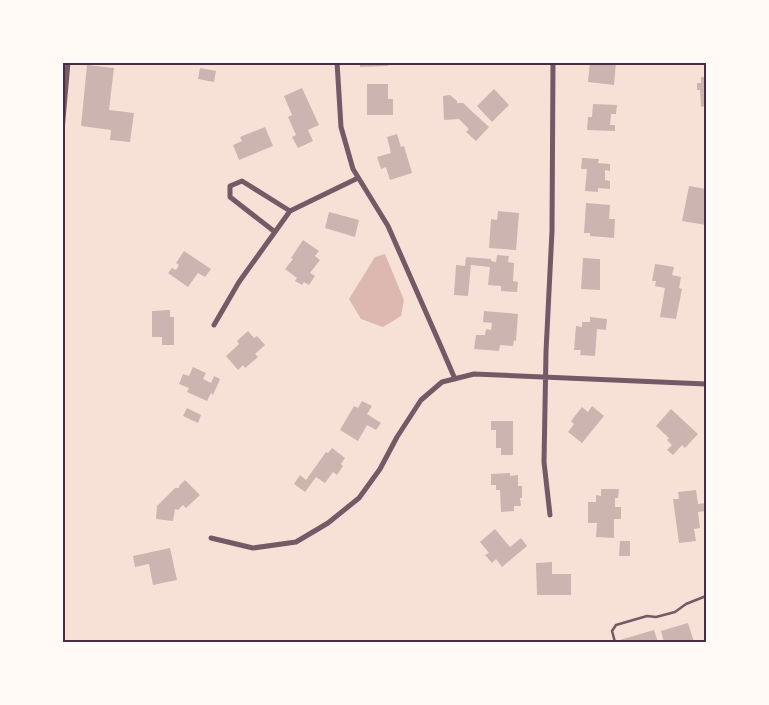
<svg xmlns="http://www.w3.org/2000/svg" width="769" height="705" font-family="'Public Sans',sans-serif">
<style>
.water{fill:#dcb8b0}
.building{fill:#ccb4b1}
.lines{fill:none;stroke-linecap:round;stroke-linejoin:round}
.service{stroke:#755966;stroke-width:2.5}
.minor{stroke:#755966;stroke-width:5}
.neatline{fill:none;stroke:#4a2c40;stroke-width:2}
</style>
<rect width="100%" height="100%" fill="#f7e1d7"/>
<!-- water -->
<path class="water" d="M385,254l19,46 -3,16 -18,11 -22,-8 -12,-20 26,-42z"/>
<!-- building -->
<path class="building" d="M360,62h28v4l-28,1z
M590,62h26l-2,23 -26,-3z
M87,65l27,3 -5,42 25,3 -4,29 -20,-2 1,-10 -30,-4z
M200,68l16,3 -2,11 -16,-3z
M701,77h5v29l-5,1 -1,-17h-3v-7h4z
M367,84h21v15h5v16h-26z
M302,88l17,37 -11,5 5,11 -15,7 -6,-11 4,-2 -8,-18 4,-2 -8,-19z
M494,89l15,16 -17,17 -15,-16z
M450,95l7,6v2h6l26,24 -13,14 -10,-9 3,-3 -10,-10 -15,1 -1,-24z
M593,104l24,1 -1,9h-5l-1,11h5v6l-28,-1 1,-13h4z
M265,127l8,19 -34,14 -6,-15 9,-4 -2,-4z
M397,134l4,13 3,-1 8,27 -22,7 -4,-13 -5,2 -4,-12 14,-4 -4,-16z
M582,158l17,1 -1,4 12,1v7l-5,-1v10l5,1v8l-12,-1v4l-13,-1 2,-22h-6z
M689,186l17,3v36l-24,-4z
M586,203l24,2 -1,14h6l-1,19 -24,-2v-3h-6z
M498,211l21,2 -3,37 -27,-2 2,-29 6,1z
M329,212l30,8 -4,17 -30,-9z
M303,240l16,11 -4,5 5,4 -10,13 5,3 -6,9 -5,-3 -2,3 -7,-4 2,-3 -12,-9 8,-10 -2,-1z
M184,251l27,18 -6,8 -7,-4 -10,14 -20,-14 4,-5 4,2 3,-5 -3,-2z
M497,255l12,1 -1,6 6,1 -1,18 5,1 -1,10 -16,-1v-5l-13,-1 2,-18 -19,-2 -3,31 -14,-1 2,-30 9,1 1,-9 25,2v2l5,1z
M583,258l17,1v31l-19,-1z
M655,264l19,3 -2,8 9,2 -2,11 3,1 -6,30 -16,-2 5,-29 -10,-2 1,-5h-4z
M170,310v7h4v28h-12v-8h-10v-26z
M484,311l34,3 -2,27 -2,-1 -1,6 -13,-1 -1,6 -25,-2 2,-14h9l1,-6 5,1 1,-7 -9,-1z
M590,317l17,2 -1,11 -9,-1 -2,27 -15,-1 1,-5h-7l2,-24 6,1v-5h8z
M248,331l6,7 3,-2 8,9 -10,9 3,3 -13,11 -2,-3 -5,5 -12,-14 13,-12 -2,-3z
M193,367l13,6 -3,6 8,4 3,-7 6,3 -7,16 -2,-2 -4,8 -20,-9 2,-4 -10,-4 4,-10 6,2z
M362,401l10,5 -5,8 14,9 -5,7 -9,-5 -9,16 -18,-11 14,-24 4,2z
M592,406l12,10 -22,27 -14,-11 6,-8 -3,-3 11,-14 6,5z
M187,408l14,7 -3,8 -15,-7z
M671,409l27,25 -13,14 -3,-3 -9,10 -6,-5 5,-5 -5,-5 2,-2 -13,-12z
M491,421h22v34h-12v-7h-5v-18h-5z
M332,448l13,10 -4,6 2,2 -6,9 -4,-3 -8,11 -9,-6 -11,15 -11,-8 6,-9 6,5 20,-28 2,1z
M510,473v3l8,-1v11h4v12h-2l1,8h-7v5l-13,1 -1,-22h-4v-5h-5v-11z
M185,480l15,15 -14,13 -3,-3 -5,5 -3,-1 -2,12 -17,-2 1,-13 18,-18h4v-2z
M601,489h18l-1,9h-3v9h6v12h-7v19l-18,-1 1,-14h-9v-21h8v-7l5,1z
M696,490l2,14 8,-1v8l-8,1 2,16 -6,1 2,12 -17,2 -6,-44h6l-1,-7z
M495,529l15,18 11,-9 6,8 -25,21 -6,-8 -4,4 -7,-8 4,-2 -9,-11z
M620,541h10v15h-11z
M170,548l7,32 -24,5 -4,-21 -14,3 -2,-11z
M552,562v12h19v21h-34l-1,-32z
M688,623l6,19h-30l-3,-11z
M654,630l4,12h-37l-1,-2z"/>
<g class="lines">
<!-- service -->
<path class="service" d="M615,642l-3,-11 4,-6 31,-9 9,1 19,-5 11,-8 20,-8"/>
<!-- minor -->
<path class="minor" d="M337,62l4,65 12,42 35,57 51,116 16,37
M62,131l6,-69
M275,232l-45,-35v-11l12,-5 48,30
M214,325l25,-43 51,-71 68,-33
M550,515l-6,-53 2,-110 6,-121 1,-169
M211,538l42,10 43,-6 32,-19 31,-25 21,-29 17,-32 24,-37 21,-18 32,-8 232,10"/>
</g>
<!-- border -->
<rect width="769" height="705" fill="none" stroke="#fffaf5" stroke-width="128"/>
<rect x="64" y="64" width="641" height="577" class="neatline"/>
</svg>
